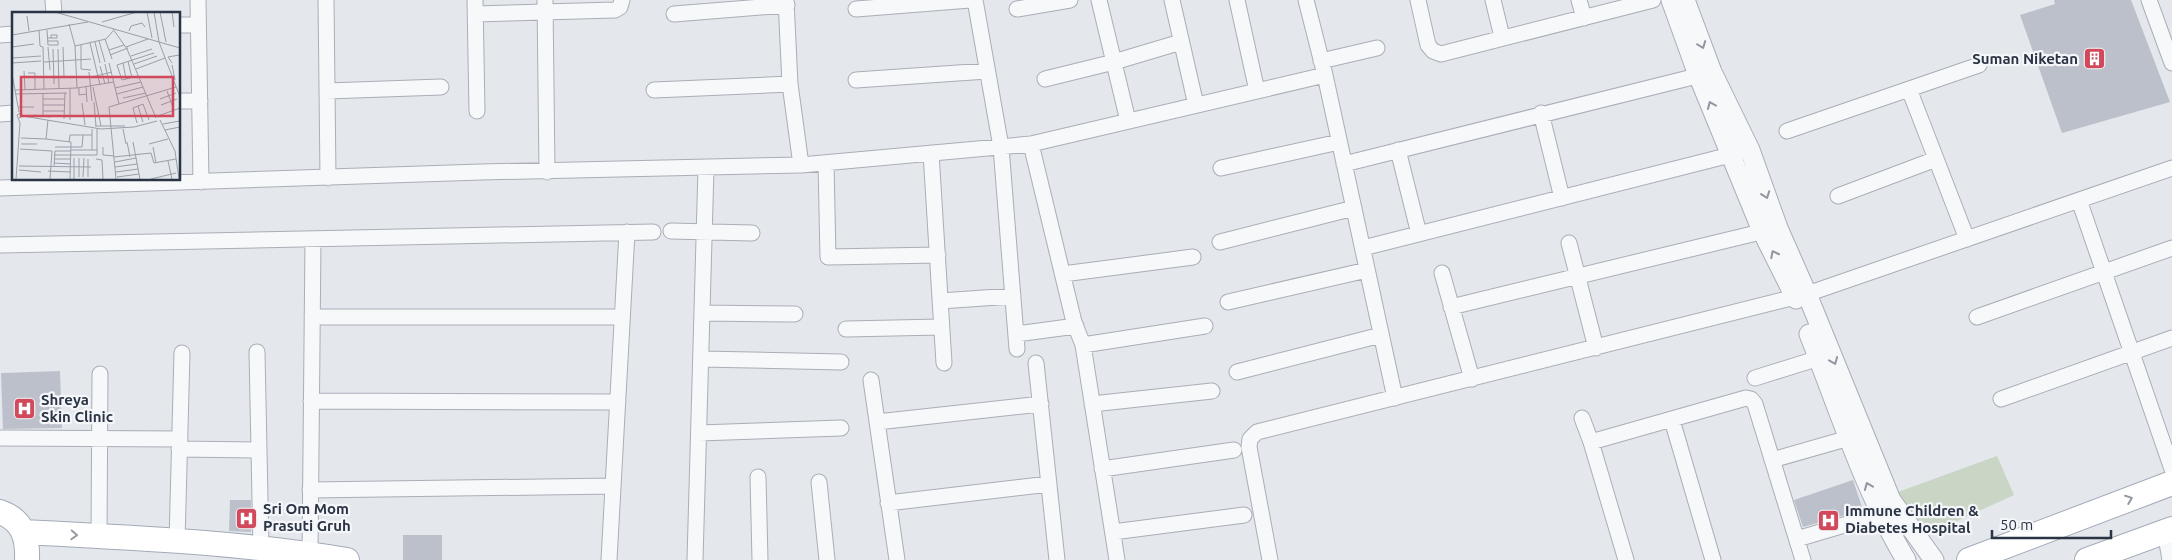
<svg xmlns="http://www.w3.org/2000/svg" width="2172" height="560" font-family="Ubuntu,sans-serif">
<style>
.green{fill:#c9d6c5}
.building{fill:#bbc0ca}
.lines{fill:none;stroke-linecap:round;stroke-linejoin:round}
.minor-casing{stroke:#a9aeb7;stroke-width:17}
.tertiary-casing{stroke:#a9aeb7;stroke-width:21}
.primary-casing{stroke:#a3abb8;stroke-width:26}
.minor{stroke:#f7f8fa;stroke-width:15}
.tertiary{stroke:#f7f8fa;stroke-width:19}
.primary{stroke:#fff;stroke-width:24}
.oneway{stroke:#9196a0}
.oneway2{stroke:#959aa2}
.labels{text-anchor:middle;stroke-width:4.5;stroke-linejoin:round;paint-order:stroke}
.poi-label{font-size:15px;font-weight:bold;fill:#2b3445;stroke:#f4f6f9;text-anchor:start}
.inset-road{fill:none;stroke:#9a9fa9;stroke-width:1}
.view{fill:#d1495b;fill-opacity:0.15;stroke:#d1495b;stroke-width:2.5}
.inset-edge{fill:none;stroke:#2b3445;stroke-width:2.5}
</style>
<rect width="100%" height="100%" fill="#e4e7ec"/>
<!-- green -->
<path class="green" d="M1997,456l17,39 -92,42 -24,-45z"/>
<!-- building -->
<path class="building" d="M2054,0h77l39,102 -108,31 -42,-118 35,-11z
M60,371l2,57 -59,1 -2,-56z
M1853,480l10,30 -60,17 -9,-27z
M230,500h21v32l-22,-1z
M403,535h39v25h-39z"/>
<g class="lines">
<defs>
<path id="minor" d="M53,0l1,14
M198,0l3,182
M326,0l2,178
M475,0l2,111
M545,0l2,172
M975,0l26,147 16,202
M1099,0l29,121
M1172,0l24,105
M1237,0l20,91
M1306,0l19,75 70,323
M1418,0l10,45 5,6 8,3 212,-54
M1493,0l9,37
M1579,0l5,18
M2149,0l23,63
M856,9l114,-9
M1017,9l53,-9
M476,14l139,-4 5,-3 2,-7
M674,14l113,-9
M179,25h19
M0,35l14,-1
M1321,61l56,-13
M1045,79l69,-17 67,-20
M856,80l131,-9
M1909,89l58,150
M654,90l136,-6
M327,91l114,-4
M179,101h21
M1541,113l21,85
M0,114l14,-1
M1787,131l192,-66
M1031,144l43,178 9,23 34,215
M1398,150l21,84
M931,153l13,210
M826,163l2,94 110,-2
M1344,164l365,-91
M801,165l230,-21 294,-69
M1221,168l118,-26
M0,188l481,-16 320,-7 -11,-81 -4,-84
M1838,196l98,-37
M2079,200l93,269
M671,231l81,2
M1220,242l134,-34
M1569,243l27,105
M0,245l653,-13
M1363,248l379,-96
M1442,273l30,106
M1063,274l130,-17
M940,301l73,-5
M1228,302l139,-32
M1451,307l322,-78
M702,313l93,1
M312,317h310
M1977,317l195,-69
M846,329l95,-2
M1016,334l60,-8
M1083,345l122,-19
M257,352l4,197
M701,359l140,3
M1036,363l21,197
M1237,372l144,-37
M1755,378l64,-20
M871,380l26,180
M2001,399l171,-61
M311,401l307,1
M1092,404l120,-13
M1582,418l9,24
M1672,420l41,140
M877,422l164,-18
M699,433l142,-5
M0,438l180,1
M179,449l80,1
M1772,460l77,-22
M1102,469l132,-19
M758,477l2,83
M819,482l8,78
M310,490l303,-4
M888,503l161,-19
M2165,531l5,29
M1113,532l131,-17
M99,537l1,-163
M1797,539l84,-25
M177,541l5,-188
M310,554l3,-315
M609,560l18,-328
M695,560l11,-392
M1270,560l-21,-113 1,-8 7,-7 550,-138 365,-126
M1626,560l-35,-118 155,-44 5,1 4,5 48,156"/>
<path id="tertiary" d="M1671,0l27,75 64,156 34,68
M1685,0l27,72 38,78 28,78 29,66 84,206 43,60
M1809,334c30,76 55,156 97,226"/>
<path id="primary" d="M0,512c23,8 28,26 27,48
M25,532c107,6 216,10 322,28
M1969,560l203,-77
M2087,560l85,-31"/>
</defs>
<!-- minor casing -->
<use href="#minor" class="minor-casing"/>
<!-- tertiary casing -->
<use href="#tertiary" class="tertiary-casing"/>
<!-- primary casing -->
<use href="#primary" class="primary-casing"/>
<!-- minor -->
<use href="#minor" class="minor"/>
<!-- tertiary -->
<use href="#tertiary" class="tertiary"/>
<!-- primary -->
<use href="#primary" class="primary"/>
</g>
<!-- one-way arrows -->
<defs><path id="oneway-chevron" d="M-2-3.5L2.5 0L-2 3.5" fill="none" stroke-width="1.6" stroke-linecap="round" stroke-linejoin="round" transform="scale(1.25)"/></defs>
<g class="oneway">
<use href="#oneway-chevron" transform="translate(1702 45) rotate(69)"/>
<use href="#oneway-chevron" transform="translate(1711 105) rotate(-113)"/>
<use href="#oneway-chevron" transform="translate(1766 195) rotate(70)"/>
<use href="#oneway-chevron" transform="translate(1774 254) rotate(-117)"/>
<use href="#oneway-chevron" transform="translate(1834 361) rotate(68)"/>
<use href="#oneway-chevron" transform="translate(1868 486) rotate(-112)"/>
</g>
<g class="oneway2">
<use href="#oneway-chevron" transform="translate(2129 499) rotate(-21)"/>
<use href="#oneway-chevron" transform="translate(74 535) rotate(3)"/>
</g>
<!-- icons -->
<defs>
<symbol id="building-square" viewBox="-11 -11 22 22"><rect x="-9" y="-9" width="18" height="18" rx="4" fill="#d1495b" stroke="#f4f6f9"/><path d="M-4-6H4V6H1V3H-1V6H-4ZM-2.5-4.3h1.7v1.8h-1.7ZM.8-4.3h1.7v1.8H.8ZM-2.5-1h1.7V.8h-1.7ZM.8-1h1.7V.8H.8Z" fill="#fff"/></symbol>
<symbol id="hospital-square" viewBox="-11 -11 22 22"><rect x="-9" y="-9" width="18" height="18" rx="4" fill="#d1495b" stroke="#f4f6f9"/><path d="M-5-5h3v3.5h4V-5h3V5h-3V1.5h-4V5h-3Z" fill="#fff"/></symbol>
</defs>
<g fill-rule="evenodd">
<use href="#building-square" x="2082" y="46" width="25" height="25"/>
<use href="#hospital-square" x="12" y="396" width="25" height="25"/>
<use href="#hospital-square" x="234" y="506" width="25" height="25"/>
<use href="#hospital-square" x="1816" y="508" width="25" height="25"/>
</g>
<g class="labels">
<!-- poi labels -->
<g class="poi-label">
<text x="2078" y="64" text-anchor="end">Suman Niketan</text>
<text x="41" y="405">Shreya<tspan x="41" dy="17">Skin Clinic</tspan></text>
<text x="263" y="514">Sri Om Mom<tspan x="263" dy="17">Prasuti Gruh</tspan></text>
<text x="1845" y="516">Immune Children &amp;<tspan x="1845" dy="17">Diabetes Hospital</tspan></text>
</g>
</g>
<!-- overview -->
<g transform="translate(12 12)">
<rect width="168" height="168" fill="#e4e7ec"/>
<path class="inset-road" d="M43,0l125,36M135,0l5,26M142,0l5,30 21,55M148,0l6,30M160,0l2,15M15,4l2,15M90,10l35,-10M101,17l14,20 29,69M27,18l1,16 3,1 1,42M35,18l1,15h10v-4h-10M117,19l2,-5 11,-3 3,4M0,23l76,-13M36,26h9v-3h-6v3M93,27l7,20M87,29l6,21M83,30l5,21M78,31l10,42M69,33v24l10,1M63,34l31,-7 7,-8M0,35l22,-3M36,35l2,23M114,35l22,-8M41,37l1,35M46,37l1,40M97,38l15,-5M98,43l18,-7M119,44l21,-7M0,46l29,-2M116,49l4,17M32,50l47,-3M0,51l29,-2M97,51l10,41M111,51l3,16M160,51l-4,-6 11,-2M93,52l4,19M122,52l23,-8M160,53l3,15M88,54l5,18M124,57l29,-11M12,59l1,19M77,60l3,29M16,61h7v16M0,62l7,38M126,64l-16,4 -5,-15 37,-12M80,65l20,-5M42,66l10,-1 -1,-30M74,75l1,15M81,75l8,39M65,76l37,-6M67,76v7l8,-1M103,76l26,-6M3,78l62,-2 -2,-42 -6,-22M155,79l7,19M4,82l51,-1M105,82l26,-7M111,86l23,-5M31,87h22M148,87l16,-6M82,90l2,24M70,91l3,22M31,93h21M149,93l16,-6M126,94l5,16M6,95h16M31,99h21M22,103l17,2M31,103v-21M11,104l78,13 33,-2 23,-6M146,104l22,-8M52,107l1,-26M36,108l-2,19 25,3 -1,37M58,108v-32M148,108l15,31 4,28M125,111l-4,-15 10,-4 6,16M151,112l17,-3M83,114h30M80,117v21M111,117l3,15M153,118l15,-3M9,126l25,1M57,130l1,-7h22M115,130l3,15M121,130l7,37M9,132h16M137,132l19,-5M43,135h27l1,-12M91,135v8l11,1M141,135l3,16M8,137l32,2 -2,28M59,138h26M42,143h43v-26M102,145l37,-4 3,10 22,-4M42,147h17M84,147l6,1 1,19M156,149l4,18M103,150l21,-4M42,151l17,1M7,154l72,1M42,155l1,-16h16M103,155l22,-3M7,158l22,2M36,159l23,1M104,160l22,-3M67,165v-19M71,165l1,-19M76,165v-18M105,165l22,-3M4,167l4,-56 -3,-8 4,-2 2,3 -4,2M62,167v-21M104,167l-7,-72 67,-20M139,167l25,-6"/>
<path class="view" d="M9,65h152v39h-152z"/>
<rect width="168" height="168" class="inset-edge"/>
</g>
<!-- scale -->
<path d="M1992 530v8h119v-8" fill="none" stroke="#2b3445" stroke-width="2.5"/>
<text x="2000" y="530" font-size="15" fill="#2b3445" stroke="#f4f6f9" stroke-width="4" paint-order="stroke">50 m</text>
</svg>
